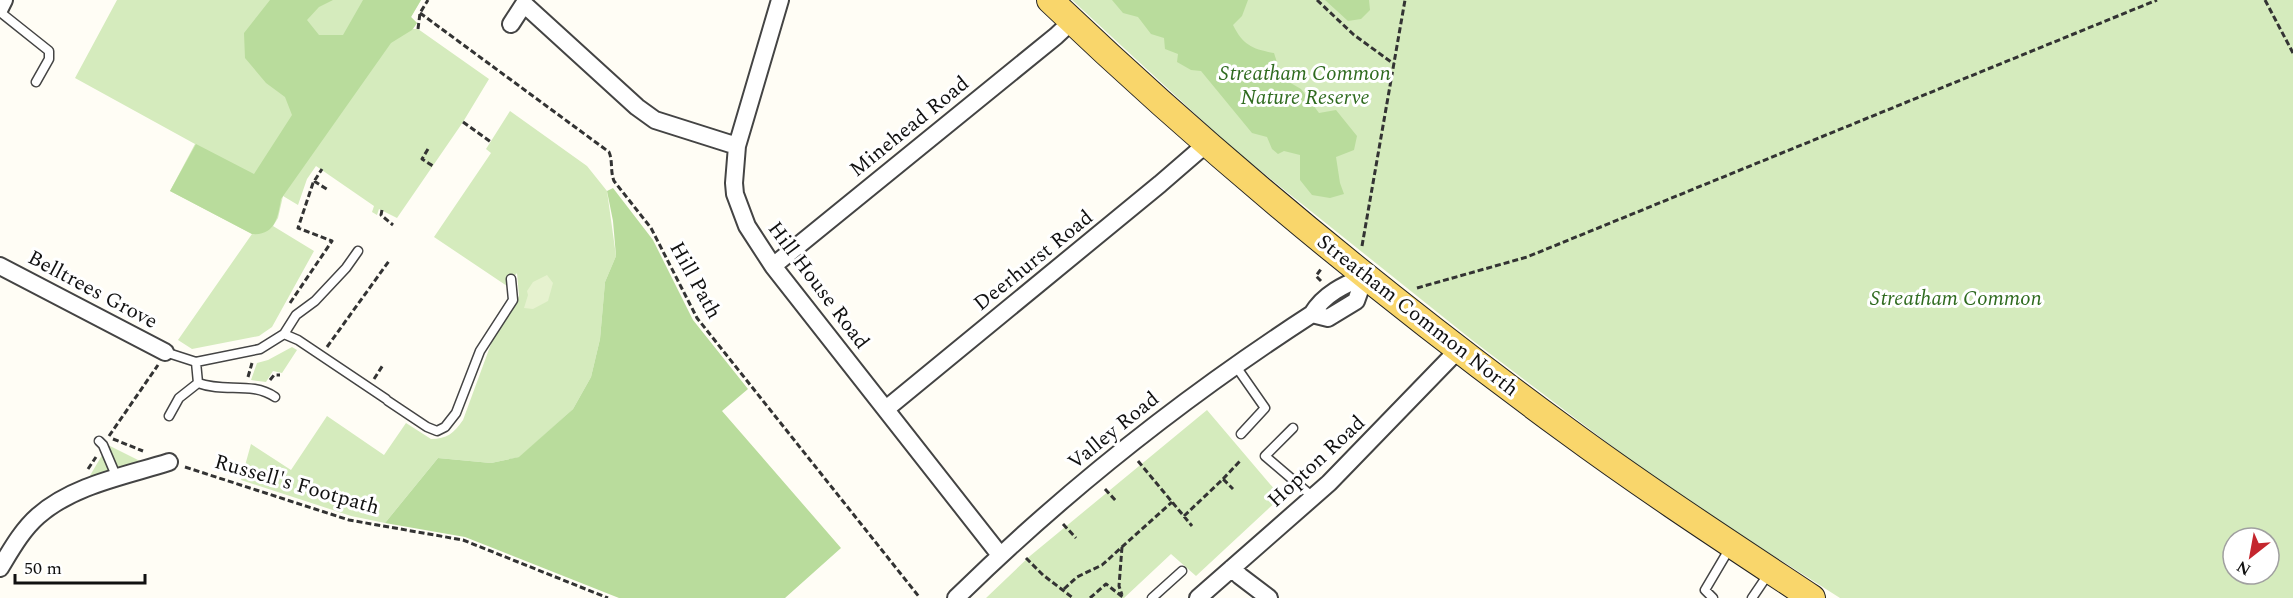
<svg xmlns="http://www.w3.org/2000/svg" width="2293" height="598" font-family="Spectral,serif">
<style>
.green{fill:#d5ebbd;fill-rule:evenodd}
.forest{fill:#b9dc9c}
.pitch{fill:#e6f2cf}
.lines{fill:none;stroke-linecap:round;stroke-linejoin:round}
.lane-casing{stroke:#444;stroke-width:11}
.street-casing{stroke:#444;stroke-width:20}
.primary-casing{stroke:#222;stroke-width:28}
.path{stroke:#333;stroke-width:3;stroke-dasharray:6 3;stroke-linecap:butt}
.lane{stroke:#fff;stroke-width:8}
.street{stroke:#fff;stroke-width:16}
.primary{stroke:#f9d66b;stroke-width:26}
.labels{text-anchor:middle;stroke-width:6;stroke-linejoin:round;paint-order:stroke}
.park-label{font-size:21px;font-style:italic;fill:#2f6b1f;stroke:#fff}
.street-label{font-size:21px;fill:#111;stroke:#fff}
</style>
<rect width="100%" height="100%" fill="#fffdf5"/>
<!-- green -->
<path class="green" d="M117,0h304l-10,17 6,6 -4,6h5l71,50 -26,43 -66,96 -18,-9 -2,6 -5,-3 2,-6 -58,-40 -9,13 -9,26 -15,-9 -5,22 -5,8 41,25 -42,76 -13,9 -67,13 -14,-9 74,-106 -82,-43 25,-47 -120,-66z
M1072,0h1221v598h-453l-170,-108 -198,-150 -240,-192zM2233,538h36v36h-36z
M510,111l77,55 20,25 9,65 -11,26 -5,57 -9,38 -18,32 -53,48 -29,6 -53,-5 -53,65 -34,-7 -110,-36 10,-36 40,26 36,-54 57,39 22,-32 25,16c16,0 23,-6 32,-19l32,-87 24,-37 -2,-23 -10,13 -73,-49 57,-84 -5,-4z
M292,347l5,3 -15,23 -9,-2 -7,11 -15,-2 6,-17 11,-3z
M1207,410l74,87 -85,79 -25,-22 -47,44h-138l44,-42z
M108,445l32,16 -52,18z"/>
<!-- forest -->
<path class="forest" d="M270,0h63l-14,7 -12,13 12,15h24l20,-35h58l-10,17 6,6 -5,7 -21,13 -110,156c-3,18 -6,37 -29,35l-82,-43 26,-47 58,30 38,-59 -7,-18 -19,-14 -21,-25 -1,-25z
M1112,0h136l-6,16 -9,9c10,20 19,24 41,28l8,25 19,11 18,24 17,-3 21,26 -3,14 -18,7 4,26 4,11 -14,4 -18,-3 -12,-15v-25l-16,-4 -6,3 -6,-5 -5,-12 -15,-4 -51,-62 -10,-1 -14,-8 1,-8 -13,-5 -1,-11 -13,-4 -13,-17 -15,-4z
M1325,0h44l1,10 -9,9 -13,2z
M613,188l40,52 40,80 55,69 -26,22 119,137 -56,50h-166l-154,-61 -80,-14 53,-65 53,5 28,-6 54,-48 18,-32 9,-38 5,-57 11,-26 -3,-35 -6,-30z"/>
<!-- pitch -->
<path class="pitch" d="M547,275l6,8 -5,18 -15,8 -9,-1 4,-13 -1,-4 6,-9z"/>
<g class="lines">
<defs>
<path id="lane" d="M0,12l49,39v8l-13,23
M284,334l14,6 88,59
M165,352l31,10 64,-13 24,-15 12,-19 19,-14 31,-33 12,-17
M196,362l2,21c27,10 53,-2 77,14
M1235,365l30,43 -24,26
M388,401l39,26 10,4 8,-4 11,-14 24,-62 33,-51 -2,-21
M169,416l10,-18 19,-15
M1293,428l-28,28 48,41
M99,441l4,4 14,33
M1152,598l30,-27
M1713,598l-8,-8 26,-44
M1752,598l17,-25"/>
<path id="street" d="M780,0l-43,146 -3,37 1,11 12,32 26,40 227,289
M0,8l4,-8
M511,24l13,-20 113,103 18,13 82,26
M0,266l165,86
M773,266l283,-230 16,-15
M1312,314l16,4 28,-17 9,-25
M886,409l274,-225 37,-32 9,-9
M0,568c11,-18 22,-38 38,-52 35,-31 87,-40 131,-54
M1232,568l8,8 29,22
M956,598c109,-107 228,-201 356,-284 12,-20 32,-29 53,-38
M1198,598l131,-115 129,-133"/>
<path id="primary" d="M1050,0c162,155 336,298 516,430 80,59 163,113 246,168"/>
</defs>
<!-- lane casing -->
<use href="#lane" class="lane-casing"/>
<!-- street casing -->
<use href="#street" class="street-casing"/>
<!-- primary casing -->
<use href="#primary" class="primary-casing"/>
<!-- path -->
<path class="path" d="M1317,0l37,35 40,29
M2265,0l28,53
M420,13l189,139c4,9 1,19 5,29l37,47 46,90 223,280
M418,29l2,-16 8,-13
M463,122l28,20
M428,149l-6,10 11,7
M314,181l14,9
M382,210l-1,5 12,10
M1362,246l43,-246
M1321,281l-5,-5 5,-7
M1417,288l110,-31 630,-257
M290,303l42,-62 -34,-13 15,-45 9,-14
M327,347l62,-86
M248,377l4,-14
M374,379l9,-14
M270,380l4,-5h6
M109,436l49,-71
M113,439l30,12
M1138,461l54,65
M185,467l164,53 114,20 145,58
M88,469l8,-12
M1223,479l17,-18
M1105,489l11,12
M1184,516l39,-37 10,10
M1063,524l13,14
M1122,547l-3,39 3,9
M1026,558l17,17 30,23
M1064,589l13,-12 25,-12 70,-63
M1090,598l16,-14 18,14"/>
<!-- lane -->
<use href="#lane" class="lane"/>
<!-- street -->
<use href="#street" class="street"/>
<!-- primary -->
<use href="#primary" class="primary"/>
</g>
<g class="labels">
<!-- park labels -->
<g class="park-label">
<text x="1305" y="80">Streatham Common<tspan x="1305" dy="24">Nature Reserve</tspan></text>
<text x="1956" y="305">Streatham Common</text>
</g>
<!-- street labels -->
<g class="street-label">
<text transform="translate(909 126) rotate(-39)" y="7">Minehead Road</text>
<text transform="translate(1033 260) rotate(-39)" y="7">Deerhurst Road</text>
<text transform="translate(696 280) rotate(61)" y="7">Hill Path</text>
<text transform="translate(819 285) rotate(53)" y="7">Hill House Road</text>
<text transform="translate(93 289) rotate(28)" y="7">Belltrees Grove</text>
<text transform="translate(1418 315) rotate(38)" y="7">Streatham Common North</text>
<text transform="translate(1113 430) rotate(-39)" y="7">Valley Road</text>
<text transform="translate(1316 461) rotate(-43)" y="7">Hopton Road</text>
<text transform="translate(297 484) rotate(16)" y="7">Russell's Footpath</text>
</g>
</g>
<!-- north arrow -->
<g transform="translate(2251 556) rotate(211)"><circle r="28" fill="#ffffff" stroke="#a0a0a0" stroke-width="1.5"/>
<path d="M0-4.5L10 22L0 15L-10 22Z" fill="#c4262e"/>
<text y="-9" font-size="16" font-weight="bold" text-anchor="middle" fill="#111111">N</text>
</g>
<!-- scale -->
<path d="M15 574v9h130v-9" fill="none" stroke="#111111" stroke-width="3"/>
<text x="24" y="574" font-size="18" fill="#111111" stroke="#ffffff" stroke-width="4.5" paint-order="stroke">50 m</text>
</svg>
